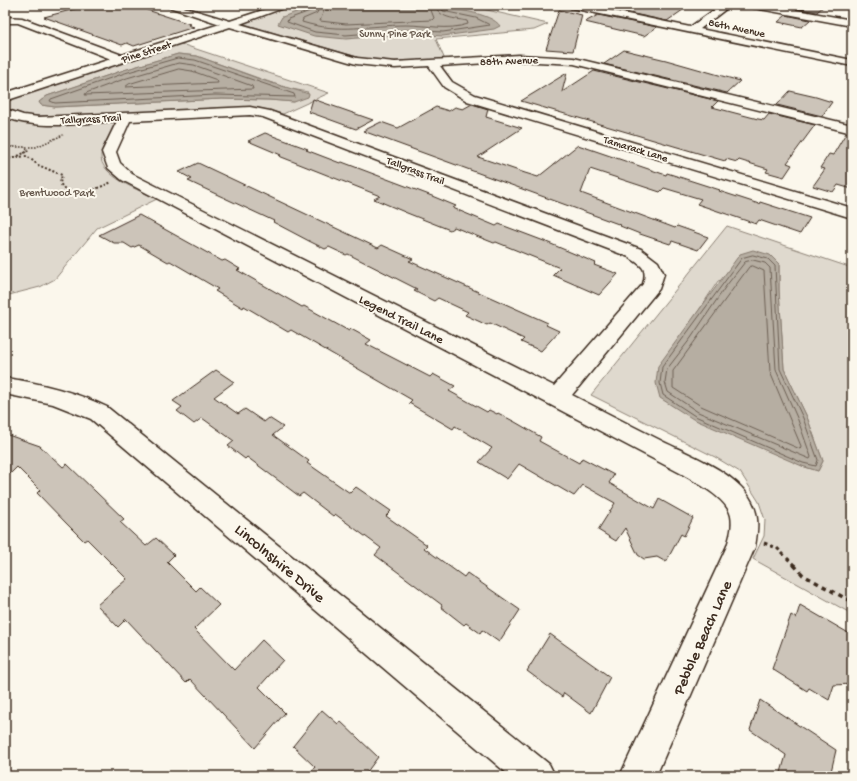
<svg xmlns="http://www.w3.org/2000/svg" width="857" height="781" font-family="'Gochi Hand',sans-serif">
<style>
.green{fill:#dfd9ce;stroke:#8d8276;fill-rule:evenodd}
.water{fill:#b6aea2;stroke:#85796d}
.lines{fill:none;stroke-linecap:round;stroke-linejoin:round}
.shore{stroke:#6c5f53;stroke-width:1}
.building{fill:#ccc4b9;stroke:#3b2a1e}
.minor-casing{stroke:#3b2a1e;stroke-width:3}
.path-far3{stroke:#3b2a1e;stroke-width:1.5;stroke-dasharray:1.5 1.5;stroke-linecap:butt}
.path-far2{stroke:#3b2a1e;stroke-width:2;stroke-dasharray:2 2;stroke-linecap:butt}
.path-far1{stroke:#3b2a1e;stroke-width:3;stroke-dasharray:3.5 3.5;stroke-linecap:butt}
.path{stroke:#3b2a1e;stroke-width:3.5;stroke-dasharray:4.5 4.5;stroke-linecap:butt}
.minor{fill:#fbf7ec;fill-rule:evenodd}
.labels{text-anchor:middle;stroke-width:4;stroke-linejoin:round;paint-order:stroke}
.far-street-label{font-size:11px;fill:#3b2a1e;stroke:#fbf7ec}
.far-park-label{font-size:11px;fill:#64564a;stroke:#fbf7ec}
.street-label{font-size:13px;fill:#3b2a1e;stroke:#fbf7ec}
.near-street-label{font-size:16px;fill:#3b2a1e;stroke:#fbf7ec}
</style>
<rect width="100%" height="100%" fill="#fbf7ec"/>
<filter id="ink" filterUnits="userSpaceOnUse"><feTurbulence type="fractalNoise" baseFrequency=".025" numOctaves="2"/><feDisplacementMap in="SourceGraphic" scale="8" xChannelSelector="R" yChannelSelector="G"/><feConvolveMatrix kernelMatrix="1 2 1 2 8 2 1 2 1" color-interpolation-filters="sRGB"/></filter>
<g filter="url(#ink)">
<!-- green -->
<path class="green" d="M294,5h171l83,19 -14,6 -98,9 9,21 -53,1 -31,-3 -120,-35z
M178,43l151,50 -46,21 -24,-6h-45l-79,6 -107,2 -23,-8v-7zM178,54l19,2 89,32 22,4 -14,10 -25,-2 -47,-1 -167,8 -14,-2 -2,-3 8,-6 77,-26z
M5,118l11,3 22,2 77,-1 1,2c-5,9 -13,20 -15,31 -2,21 40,36 56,44l-60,29 -42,51 -15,8 -35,9z
M727,226l125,42v346l-99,-55 11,-23 1,-16 -6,-18 -19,-30 -25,-15 -124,-62zM779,264v26l5,79 23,48 16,44 -5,10 -16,-5 -118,-133 34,-52z"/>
<!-- water -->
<path class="water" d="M316,5c33,0 167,-5 184,21l-6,3 -51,7 -37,-2 -60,5 -32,-3 -36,-12 4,-7z
M178,54l19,2 68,25 44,13 -1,3 -14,5 -25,-2 -47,-1 -167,8 -14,-2 -2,-3 8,-6 77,-26z
M753,250l17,5 9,9v26l5,79 23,48 16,44 -5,10 -16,-5 -109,-47 -33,-21 -4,-15 2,-17 82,-112z"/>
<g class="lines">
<!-- shore -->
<path class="shore" d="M315,5l-2,5 -25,9 -1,3 28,10 31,3 60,-5 37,2 47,-7 -14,-7 -33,-7 -3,-6
M320,5l-3,8 -14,6 -1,3c38,12 67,3 104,3 22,0 41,6 62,-1l-1,-3c-12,-3 -28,-2 -32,-16
M326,5l-6,16 26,3 86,-4 2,-2 -5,-13
M178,58l17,2 99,34 1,3 -80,-2 -160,8 -5,-2 1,-2 74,-26z
M179,63l15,2 58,21 1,3 -168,6 1,-2 41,-15z
M179,69l13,2 25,9 1,3 -93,4 4,-3z
M753,255l15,4 7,7 5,103 23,49 15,42 -2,6 -13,-3 -108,-47 -32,-21 -3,-12 2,-16 80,-109z
M753,260l12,3 5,5 6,102 22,50 13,37 -1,2 -112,-47 -30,-20 -3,-10 2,-13 24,-31 35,-52 19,-24z
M753,266l11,5 6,101 31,74 -1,3 -99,-43 -28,-18v-17l76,-104z"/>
</g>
<!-- building -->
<path class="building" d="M90,5h42l58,19 -2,1 6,2 -60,19 -7,-3 -5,2 -78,-28z
M616,5h74l-23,16 -57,-12z
M798,5h27l-8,7 -23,-4z
M559,10l23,5 -9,36 -27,-2z
M598,15l59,12 -13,9 -59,-14z
M786,15l24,5 -8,7 -24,-5z
M624,50l42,10 74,21 -13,12 -123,-29z
M594,71l124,30 -6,6 46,12 6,1 5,-6 46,11 -28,38 5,2 -8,12 -18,-5 2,-3 -29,-9 -2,2 -11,-3 -1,2 -204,-60 46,-28 -5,19z
M790,91l26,6 16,5 -10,14 -45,-11z
M313,99l60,21 -17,9 -47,-17z
M472,104l16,5 -2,8 36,11 -44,29 47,16 13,4 40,-32 88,30 1,-2 53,17 -1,1 40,13 1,-2 50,16 -10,16 -41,-14 -3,4 -59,-20 4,-5 -37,-11 -4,4 -70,-23 -9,24 94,35 2,-2 31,11 -10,13 -26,-9 -2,3 -30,-10 -20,-8 1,-1 -258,-94 18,-9 17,6 38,-21 13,4 6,-4 8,2z
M265,133l43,16 -2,1 34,13 2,-1 90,34 24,10 -3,2 43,18 3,-2 45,17 52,22 -2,2 24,9 -19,21 -46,-20 7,-7 -64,-26 -2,1 -40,-16 -4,3 -43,-17 -33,-14 6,-3 -101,-40 2,-1 -33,-14z
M846,133l6,1v55l-14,-4 -5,7 -20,-6 12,-17 -5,-1 9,-14 4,1z
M198,163l180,85 4,-3 31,14 -4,2 139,62 -2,2 13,6 -18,20 -20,-9 3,-3 -34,-16 -3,2 -22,-10 3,-3 -30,-14 -4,3 -20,-10 3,-2 -69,-35 -2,1 -17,-8 -4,2 -16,-8 -36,-19 1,-1 -86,-40 4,-2 -13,-7z
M139,215l83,46 3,-1 15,9 -3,1 65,37 2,-1 45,25 2,-2 20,11 -5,4 64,33 3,-3 22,12 -6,5 38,21 2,-2 8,4 1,-1 17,9 26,15 -2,4 40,22 3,-5 32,17 -5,8 45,26 5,-10 34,19 -9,18 -3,-2 -15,28 -9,-5 -13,2 -6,-4 -13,-27 -9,13 -18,-11 17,-27 -32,-18 -9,11 -55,-32 -12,15 -28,-17 13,-14 -37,-22 -2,3 -44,-26 3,-3 -121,-70 -3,2 -44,-26 -1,2 -28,-17 3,-2 -48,-28 -2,1 -29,-17 -7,3 -8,-5h-10l-15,-8z
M216,370l18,12 -20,15 24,17 7,-5 19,13 5,-4 14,9 -10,8 36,26 -2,2 43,30 6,-6 35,24 -5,5 41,29 -3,3 40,29 3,-4 53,37 -21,32 -17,-12 -2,3 -14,-10 -2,2 -23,-18 1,-2 -67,-50 6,-7 -46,-34 -2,2 -30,-23 -4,3 -52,-39 -2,2 -17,-13 6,-5 -32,-23 -8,6 -17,-13 5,-4 -9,-6z
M5,434l35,12 23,21 4,-3 57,55 -4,3 26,24 10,-8 18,17 -7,7 29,29 4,-4 19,18 -25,24 40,41 28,-30 21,20 -24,27 26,26 -30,35 -65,-69 -4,4 -60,-64 -8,8 -21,-22 30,-26 -40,-40 -3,2 -18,-18 -29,-30 3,-3 -23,-23 -12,12z
M800,605l52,30v24l-3,12 3,4v9l-18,1 -5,15 -20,-12 -2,3 -35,-22 19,-54 5,3z
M550,634l60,43 -19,36 -27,-20 -2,4 -35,-26z
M760,700l76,50 -6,26h-50l6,-21 -36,-25z
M322,710l16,14 2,-3 38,36 -14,19h-57l8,-9 -22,-21z"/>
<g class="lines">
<defs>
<path id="minor" d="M163,5h14l53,16 48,-16h13l-51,19 117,34 38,4 124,-7 55,3 278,67v8l-278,-69 -55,-3 -79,5 12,16 23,13 377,113v10l-385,-117 -23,-14 -15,-21 -34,2 -39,-4 -126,-37 -225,74v-8l106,-34 -93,-36h-13v-6l17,1 100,37 98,-31z
M567,5h17l106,22 31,-22h10l-31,24 152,31v6l-281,-58z
M750,5h19l83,15v6l-98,-18z
M250,107l20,4 371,138 17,13 6,12 -5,15 -87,106c29,15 58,30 88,45 27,14 72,30 89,57 11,17 9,31 6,50l-99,229h-36l107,-230c3,-10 6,-19 4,-30 -4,-18 -34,-33 -49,-42l-560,-294 -14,-12 -6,-16 15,-31c-37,2 -77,10 -112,-4v-8l18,6 16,2zM250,115l13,2 366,140c12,9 19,10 14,27l-89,102 -422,-212 -12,-11 -4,-11 14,-31z
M5,378c36,5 70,14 102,29l442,357 6,12h-45l-419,-357 -38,-15 -48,-10z"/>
</defs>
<!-- minor casing -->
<use href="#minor" class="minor-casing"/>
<!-- path-far3 -->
<path class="path-far3" d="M5,147h31l27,-12
M24,153l4,-2 -3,-4"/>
<!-- path-far2 -->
<path class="path-far2" d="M18,156l8,-4
M5,159l22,-3 11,9 24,10 -2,8c10,19 38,5 52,-1"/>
<!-- path-far1 -->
<path class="path-far1" d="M764,543l13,5 18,18"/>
<!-- path -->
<path class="path" d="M794,565l9,10 49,27"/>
<!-- minor -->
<use href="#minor" class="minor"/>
</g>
</g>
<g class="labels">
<!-- far-street labels -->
<g class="far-street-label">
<text transform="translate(737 27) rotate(12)" y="4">86th Avenue</text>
<text transform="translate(146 51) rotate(-18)" y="4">Pine Street</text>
<text transform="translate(509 60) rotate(-2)" y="4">88th Avenue</text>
<text transform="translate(91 118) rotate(-3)" y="4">Tallgrass Trail</text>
<text transform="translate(636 148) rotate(17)" y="4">Tamarack Lane</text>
<text transform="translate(416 170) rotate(21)" y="4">Tallgrass Trail</text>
</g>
<!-- far-park labels -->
<g class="far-park-label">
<text x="395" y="37">Sunny Pine Park</text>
<text x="57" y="196">Brentwood Park</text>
</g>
<!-- street labels -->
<g class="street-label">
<text transform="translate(402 318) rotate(27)" y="5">Legend Trail Lane</text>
</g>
<!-- near-street labels -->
<g class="near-street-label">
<text transform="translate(281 562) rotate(40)" y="6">Lincolnshire Drive</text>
<text transform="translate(701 637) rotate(-66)" y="6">Pebble Beach Lane</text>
</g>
</g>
<!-- margin -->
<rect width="857" height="781" fill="none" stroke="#fbf7ec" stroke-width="20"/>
<rect x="10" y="10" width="837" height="761" fill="none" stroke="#3b2a1e" stroke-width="1.5" filter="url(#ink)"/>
</svg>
